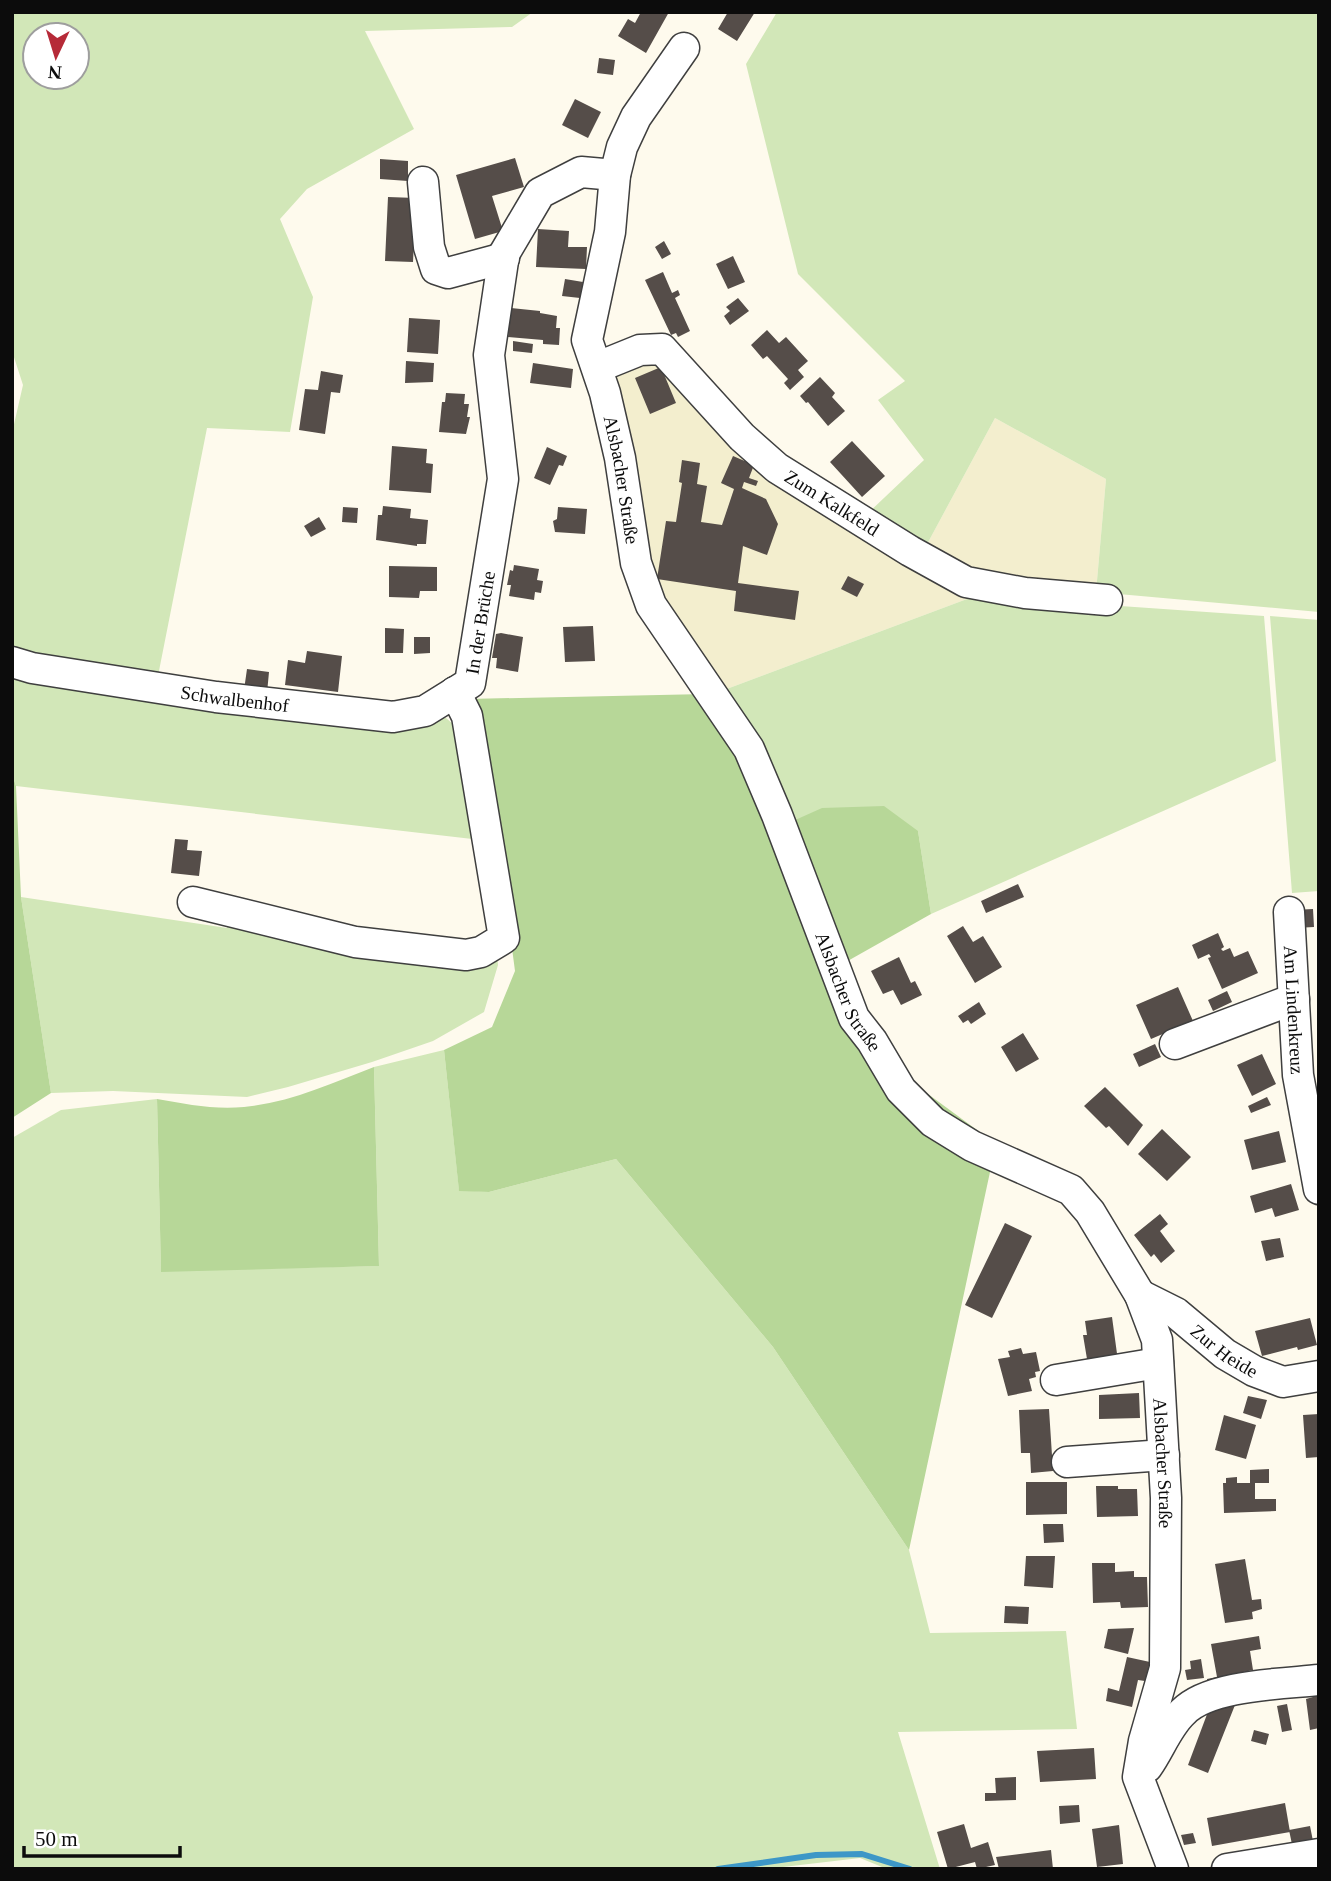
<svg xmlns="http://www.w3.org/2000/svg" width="1331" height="1881" font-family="Georgia,serif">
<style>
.farmland{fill:#f3eece}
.green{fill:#d2e7b8;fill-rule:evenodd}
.forest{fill:#b7d798}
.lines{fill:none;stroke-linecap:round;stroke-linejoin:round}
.stream{stroke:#3d97c7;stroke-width:6}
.building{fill:#554d49}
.minor-casing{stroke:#3f3f3f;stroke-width:33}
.minor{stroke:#fff;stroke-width:30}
.labels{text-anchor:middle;stroke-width:7;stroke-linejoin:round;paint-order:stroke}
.street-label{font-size:19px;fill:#0c0c0c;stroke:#fff}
</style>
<rect width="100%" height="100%" fill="#fefaed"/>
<!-- farmland -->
<path class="farmland" d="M661,351l79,88 185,109 70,-130 111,61 -10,113 -121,4 -259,97 -61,-89 -53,-236z"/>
<!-- green -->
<path class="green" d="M12,12h521l-21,15 -147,4 49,98 -107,60 -27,30 33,78 -23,135 -83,-4 -51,258 -144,-28v-225l11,-48 -11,-34zM35,35h42v42h-42z
M777,12h542v600l-223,-20 10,-113 -111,-61 -70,130 -60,-32 59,-56 -46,-60 27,-19 -107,-107 -52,-210z
M975,596l289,20 12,145 -345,153 -13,-83 -134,-6 -68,-132z
M1270,616l49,4v271l-27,2z
M12,667l415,51h19l14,12 21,110 -465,-54 -4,-12z
M21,897l206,31v-14l269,32 2,19 -14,47 -51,29 -61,21 -84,25 -41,10 -134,-6 -62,2z
M444,1050l15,140 30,2 127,-33 157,188 136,203 21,83 136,-2 11,98 -179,3 42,137h-53l-27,-11 -94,11h-754v-731l49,-28 96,-11 4,172 218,-5 -5,-199z"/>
<!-- forest -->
<path class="forest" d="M706,694l188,375 102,75 -87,406 -136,-203 -157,-188 -127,33 -30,-1 -15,-141 48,-23 23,-56 -5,-38 -43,-234z
M12,774l4,12 5,111 30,196 -39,25z
M884,806l34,25 13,83 -94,53 -53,-142 38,-17z
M374,1067l5,199 -218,6 -4,-173c29,5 57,11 87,8 45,-4 88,-24 130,-40z"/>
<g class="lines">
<!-- stream -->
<path class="stream" d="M718,1869l98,-14 46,-1 48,15"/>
</g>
<!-- building -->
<path class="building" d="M641,12h28l-23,41 -28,-17 10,-17 7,4z
M728,12h27l-18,29 -19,-12z
M599,58l16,2 -2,15 -16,-2z
M575,99l26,13 -13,26 -26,-13z
M515,158l9,29 -32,9 11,35 -28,8 -19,-64z
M380,159l28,2v20l-28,-2z
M388,197l28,1 -3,64 -28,-1z
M538,229l31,2 -1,16h19l-1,22 -50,-2z
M664,241l7,13 -9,5 -7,-12z
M733,256l12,26 -17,7 -12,-25z
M663,272l9,21 6,-3 2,5 -5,3 15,33 -12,6 -2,-4 -5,2 -26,-55z
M565,279l18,3 -3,16 -18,-2z
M738,298l11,13 -19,14 -6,-9 6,-5 -4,-4z
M511,308l29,3v2l17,3 -1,12h4l-1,17 -16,-1v-4l-35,-3z
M409,318l31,2 -2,34 -31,-2z
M767,330l12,13 7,-6 22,24 -10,9 6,7 -14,13 -6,-7 4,-4 -21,-23 -4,3 -12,-14z
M513,341l20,3 -1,9 -19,-2z
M406,361l28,2 -1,19 -28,1z
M533,363l40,6 -2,19 -41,-5z
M661,367l15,36 -26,11 -15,-36z
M321,371l22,4 -3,18 -9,-1 -6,42 -26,-4 6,-41 13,1z
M820,377l15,16 -3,4 13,14 -17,15 -20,-24 -2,1 -6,-7z
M446,393l19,1 -1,10h5l-2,13h3l-4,17 -27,-2 3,-30h3z
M852,441l33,35 -23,21 -32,-35z
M392,446l35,3 -1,14 7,1 -2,29 -42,-3z
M547,447l20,9 -4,10 -4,-1 -9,20 -16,-7z
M733,456l21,9 -5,13 9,3 -2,5 -12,-4 -2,6 24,11 12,25 -11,31 -24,-9 -5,37 61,8 -4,29 -61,-9 2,-20 -79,-12 9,-58 10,1 6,-39 -3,-1 3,-22 18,3 -3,21 10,2 -6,36 21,3 12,-36 -13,-6z
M383,506l28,3 -1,9 18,2 -2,24h-9v2l-41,-6 2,-25h4z
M343,507l15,1 -1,15 -15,-1z
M558,507l29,2 -2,25 -30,-2 -2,-11 4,-2z
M319,517l7,12 -15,8 -7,-11z
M514,565l25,4 -2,11 6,1 -2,12 -6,-1 -1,8 -25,-4 2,-11h-4l3,-15 3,1z
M389,566l48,1v24h-17l-1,7 -30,-1z
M848,576l16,8 -7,13 -16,-8z
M593,626l2,35 -30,1 -2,-35z
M385,628l19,1 -1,24h-18z
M501,633l22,4 -5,35 -22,-4 1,-10h-5l4,-24z
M414,637h16v16l-16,1z
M307,651l35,5 -4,36 -53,-7 3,-25 17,3z
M247,669l22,3 -2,21 -23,-3z
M175,839l13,1 -1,10 15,1 -3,25 -28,-3z
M1018,884l6,13 -38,16 -5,-12z
M1313,909l1,18 -19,1 -2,-18z
M963,926l10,16 10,-6 19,31 -27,16 -28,-47z
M1218,933l6,14 -3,2 2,2 7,-3 4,9 14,-6 10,22 -36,16 -14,-31 3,-1 -2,-3 -11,5 -6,-14z
M899,957l12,26 4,-2 7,14 -21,10 -8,-15 -10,4 -12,-23z
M1178,987l15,34 -42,18 -15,-34z
M1227,991l5,11 -19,9 -5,-11z
M979,1002l7,12 -15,10 -3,-4 -5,3 -5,-7z
M1023,1033l16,26 -23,13 -15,-25z
M1155,1044l6,13 -22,10 -6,-13z
M1262,1054l14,30 -24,12 -15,-31z
M1105,1087l38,38 -15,21 -19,-20 -3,2 -22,-22z
M1267,1097l4,8 -20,8 -3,-7z
M1162,1129l29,28 -24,24 -29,-27z
M1279,1131l7,31 -34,8 -8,-30z
M1291,1184l8,26 -24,7 -3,-9 -17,5 -5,-17z
M1160,1214l8,10 -8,7 15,20 -14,12 -7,-9 -3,3 -17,-22z
M1005,1223l27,13 -40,82 -27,-13z
M1280,1238l4,19 -18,4 -5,-20z
M1112,1317l6,44 -30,4 -5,-30h4l-2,-14z
M1310,1318l7,27 -19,5 -1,-3 -35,9 -7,-25z
M1021,1348l2,6 13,-2 4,19 -5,1 1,5 -7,2 3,12 -24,5 -10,-37 12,-2 -2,-6z
M1139,1393l1,25 -41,1v-24z
M1248,1396l19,4 -6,19 -18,-6z
M1049,1409l4,62 -22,2 -1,-20h-9l-2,-43z
M1319,1414v43l-13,1 -3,-43z
M1224,1415l32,10 -10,34 -31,-9z
M1269,1469v14h-14v16h21v12l-52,2 -1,-30h3v-5l11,-1v6h13v-13z
M1026,1482h41v32l-41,1z
M1096,1486h22v3h19l1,27 -41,1z
M1043,1524h20l1,18 -20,1z
M1026,1556h29l-2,32 -29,-2z
M1245,1559l7,41 9,-1 1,10 -10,3 1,7 -28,4 -10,-59z
M1092,1563h23v9l19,-1v6h13l1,30 -27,1 -1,-6 -27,1z
M1005,1606l24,1 -1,17 -24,-1z
M1134,1628l-6,26 -24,-6 4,-19z
M1259,1636l2,13 -11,2 3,19 -24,5 2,8 -23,4 -1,-8 10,-2 -6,-33z
M1127,1657l23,5 -5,19 -7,-1 -6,27 -26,-6 2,-13 11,3z
M1201,1659l3,19 -17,2 -2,-10 6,-1 -1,-8z
M1319,1692v36l-9,2 -4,-31 7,-2v-4z
M1221,1699l14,6 -27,68 -20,-8 21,-56 6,2z
M1287,1704l5,26 -10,2 -5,-26z
M1254,1730l15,4 -3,11 -15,-4z
M1094,1748l2,31 -56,3 -3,-31z
M1016,1777v23l-31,1v-8h11l-1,-15z
M1285,1803l5,29 -78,14 -5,-28z
M1079,1805l1,17 -20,2 -1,-18z
M964,1824l7,24 17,-6 7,23 -18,4 -2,-7 -27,7 -11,-37z
M1119,1825l4,39 -26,3 -5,-38z
M1310,1826l4,20 -21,3 -4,-19z
M1193,1833l3,10 -12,2 -3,-10z
M1051,1850l2,19h-54l-3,-12z"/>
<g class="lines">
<defs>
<g id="minor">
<path id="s1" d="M684,48l-48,69 -14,30 -7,28 -5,57 -23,108 18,53 15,65 16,105 15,42 98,144 28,66 77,203 18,23 29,49 32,32 39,24 99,44 19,22 50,83 17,45 9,158 -1,170 -21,73 -6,36 35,92"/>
<path d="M423,182l6,65 7,22 12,4 56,-15"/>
<path id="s2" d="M598,367l42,-17 22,-1 80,88 35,31 133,83 56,31 59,11 82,7"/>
<path id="s3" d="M12,662l20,6 184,29 177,20 32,-6 45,-28 33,-204 -14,-124 15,-101 36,-61 41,-21 34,3"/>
<path d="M193,902l162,40 111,13 15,-3 23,-14 -37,-222 -12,-24"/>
<path id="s4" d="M1289,912l9,163 21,114"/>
<path d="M1175,1044l119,-45"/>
<path id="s5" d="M1140,1295l36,18 49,41 29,17 29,11 36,-6"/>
<path d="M1056,1380l102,-17"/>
<path d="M1067,1462l97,-7"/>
<path d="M1147,1767c13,-18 20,-40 36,-55 26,-27 98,-28 136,-32"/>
<path d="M1227,1869l92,-15"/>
</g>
</defs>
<!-- minor casing -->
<use href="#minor" class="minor-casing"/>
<!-- minor -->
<use href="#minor" class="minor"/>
</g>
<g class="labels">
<!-- street labels -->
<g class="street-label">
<text dy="7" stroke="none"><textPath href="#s1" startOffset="458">Alsbacher Straße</textPath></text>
<text dy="7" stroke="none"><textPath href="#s2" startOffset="298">Zum Kalkfeld</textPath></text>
<text dy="7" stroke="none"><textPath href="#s3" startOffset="532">In der Brüche</textPath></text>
<text dy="7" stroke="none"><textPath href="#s3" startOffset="226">Schwalbenhof</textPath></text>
<text dy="7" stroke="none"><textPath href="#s1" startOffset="1024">Alsbacher Straße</textPath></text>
<text dy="7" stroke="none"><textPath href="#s4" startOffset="98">Am Lindenkreuz</textPath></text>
<text dy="7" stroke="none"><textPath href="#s5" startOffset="102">Zur Heide</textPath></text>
<text dy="7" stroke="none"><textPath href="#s1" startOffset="1633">Alsbacher Straße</textPath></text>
</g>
</g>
<!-- border -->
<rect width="1331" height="1881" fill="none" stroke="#0c0c0c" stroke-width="28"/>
<!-- north arrow -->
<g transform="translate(56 56) rotate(184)"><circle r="33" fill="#ffffff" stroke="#9e9e9e" stroke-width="2"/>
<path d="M0-5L12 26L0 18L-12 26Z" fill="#b62a38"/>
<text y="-10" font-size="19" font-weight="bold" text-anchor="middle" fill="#0c0c0c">N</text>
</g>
<!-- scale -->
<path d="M24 1846v10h156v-10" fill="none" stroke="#0c0c0c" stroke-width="3.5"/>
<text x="35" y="1846" font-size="21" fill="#0c0c0c" stroke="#ffffff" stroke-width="5" paint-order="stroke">50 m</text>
</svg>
